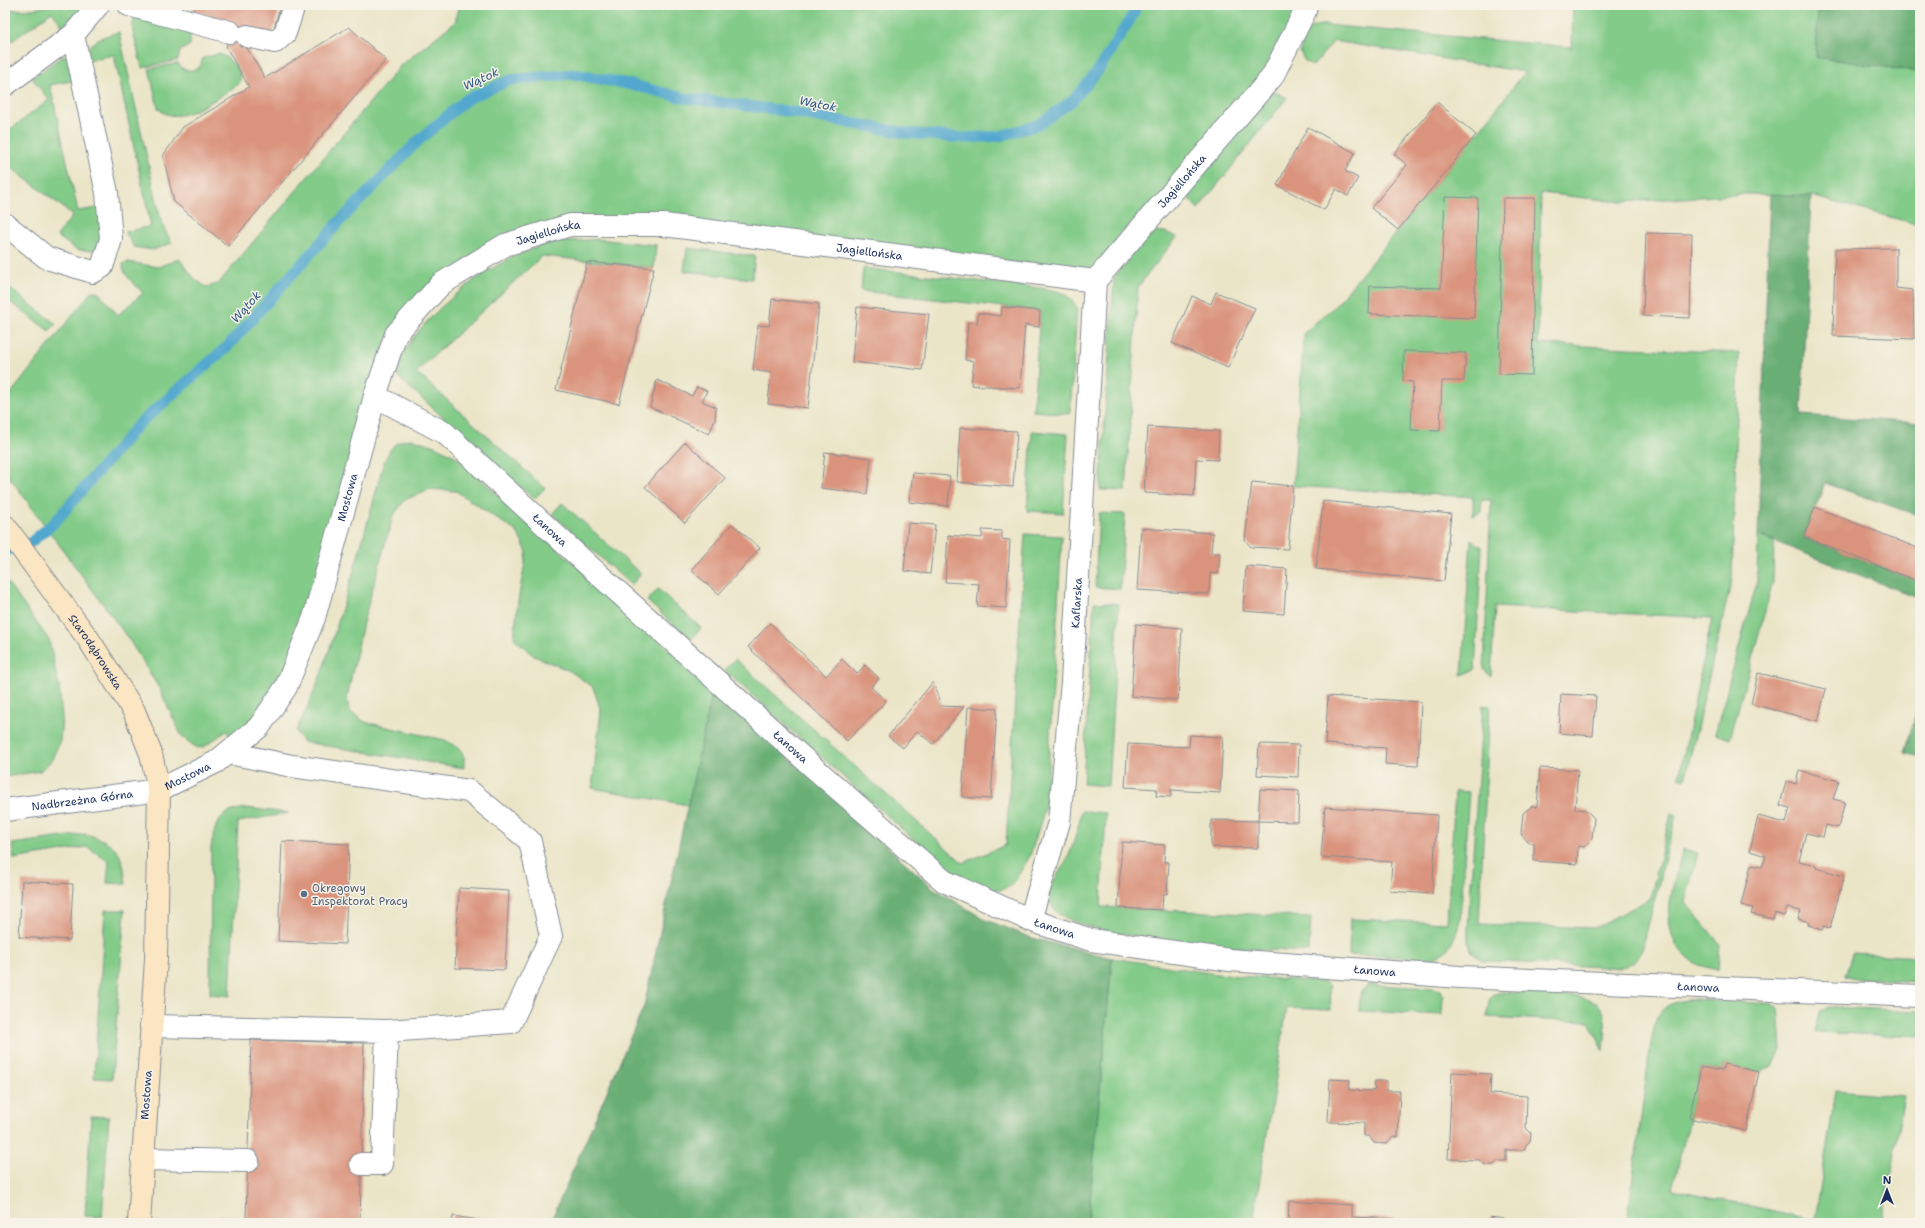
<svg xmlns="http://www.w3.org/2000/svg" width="1925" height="1228" font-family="'Shantell Sans',sans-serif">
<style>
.green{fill:#82cb88;stroke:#4e7d73}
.forest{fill:#69af74;stroke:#426f69}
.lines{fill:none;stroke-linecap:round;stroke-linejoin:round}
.stream{stroke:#51a7cd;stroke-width:11}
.building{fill:#da947e}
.lane-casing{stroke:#838a93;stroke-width:24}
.street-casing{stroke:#838a93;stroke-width:24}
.secondary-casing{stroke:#838a93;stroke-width:24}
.lane{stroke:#fff;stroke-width:22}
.street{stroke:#fff;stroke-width:22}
.secondary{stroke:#fbe6c3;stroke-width:22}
.service-dot{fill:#5c6f8a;stroke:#f7f3e8;stroke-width:1.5}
.labels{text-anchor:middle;stroke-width:3;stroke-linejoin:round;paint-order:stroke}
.street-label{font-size:11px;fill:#1b2f5e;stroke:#f7f3e8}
.service-label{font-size:11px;fill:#4e5e75;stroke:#f7f3e8;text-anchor:start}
.water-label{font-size:12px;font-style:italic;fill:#2e5985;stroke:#f7f3e8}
</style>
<rect width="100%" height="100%" fill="#f7f3e8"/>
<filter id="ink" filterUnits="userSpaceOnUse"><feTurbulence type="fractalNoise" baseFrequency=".025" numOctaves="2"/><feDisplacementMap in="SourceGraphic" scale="8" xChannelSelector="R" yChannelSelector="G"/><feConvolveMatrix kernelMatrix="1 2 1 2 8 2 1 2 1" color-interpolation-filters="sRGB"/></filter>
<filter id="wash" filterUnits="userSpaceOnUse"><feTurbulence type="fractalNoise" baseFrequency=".012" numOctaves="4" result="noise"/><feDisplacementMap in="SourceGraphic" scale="16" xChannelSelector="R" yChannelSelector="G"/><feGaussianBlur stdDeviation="0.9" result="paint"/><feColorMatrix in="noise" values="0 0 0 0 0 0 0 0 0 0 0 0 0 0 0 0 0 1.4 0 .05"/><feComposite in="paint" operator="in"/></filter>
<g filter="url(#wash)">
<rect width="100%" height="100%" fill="#ebe5c8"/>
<!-- green -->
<path class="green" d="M51,5h39l-22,28 -16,-21 -47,34v-37c16,2 31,0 46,-4z
M460,5h673l-2,6 -36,59 -25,28 -33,24 -37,12 -36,2 -58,-5 -120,-23 -100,-13 -54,-13 -58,-10 -64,6 -45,18 -51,45 -78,80 -110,123 -89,78 -83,99 -8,6 -41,-56v-70l86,-109 5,-1 5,4 17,20 25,-22c-7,-8 -21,-18 -20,-29l5,-2 30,5 21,-8 16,20 11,8 12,-3 183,-219 54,-43z
M1138,5h164l-34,69 -162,190 -18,7 -425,-50 -161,21 -110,90 -82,284 -28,68 -47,57 -9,-10 -22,16 -7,1 -15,-11 -23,-49 -31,-50 -79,-107 39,-42 52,-62 90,-79 111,-124 77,-80 49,-43 43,-19 63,-5 58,10 52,12 103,14 118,23 60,5 36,-2 39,-12 34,-25 26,-28 37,-61z
M1573,5h245l-2,52 104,15v153l-109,-29 -65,-2 -125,8 -80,-9 -3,151 201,9 -7,226 -47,200 -6,-2 33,-159 -217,-11 -4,69 -7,-6 7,-170h-9l-1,12 -8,4v-19l-180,-11 11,-153 33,-29 139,-169 49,-63 -191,-31 -21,25 -8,-5 -5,-9c5,-17 5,-27 25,-27l247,22z
M136,13l54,18v14l-10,6 -2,9 -36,8 -10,-41z
M119,32l43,193 10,18 -19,7 -19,-3 -9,-15 26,-6 -37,-171 -26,5 -3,-7c7,-14 20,-17 34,-21z
M218,54c11,2 27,18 21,30 -19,11 -62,47 -81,24l-9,-39 29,-6c5,9 14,9 22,4l3,-9z
M66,55l5,2 5,23 -26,5 28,126 25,-4 -3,38 -8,6 -15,-1 -20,-14 16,-21 -68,-52v-42l6,8 38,-29 -17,-22 28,-20z
M1271,93h7l9,5 -89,111 -8,-8 -1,-10z
M1155,231l10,1 12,5 -39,50 -12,204 -26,-1 14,-211 6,-11 26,-34z
M596,239l60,6 -2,23 -112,-12 -126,116 129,116 -11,11 -137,-123c2,-8 3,-17 7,-24 26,-45 98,-100 149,-109 14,-3 29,-2 43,-4z
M687,248l68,8 -3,23 -68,-8z
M863,268l178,20c19,3 26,4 36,20l-7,106 -37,-3 7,-100 -179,-20z
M5,285l51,39 -7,7 -44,-33z
M1032,431l36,3 -5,79 -36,-2z
M411,439l22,6 22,11 258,233 -25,116 -96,-17 9,-77 -8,-24 -23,-16 -36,-15 -20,-18 4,-37 9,-49 -10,-20 -61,-41 -27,-2 -24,11 -12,16 -30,107 -16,74 2,14 16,11 80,18 14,8 5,9v11l-161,-26 -7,-11c20,-39 32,-75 44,-116 16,-50 30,-100 43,-150 7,-16 9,-24 28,-26z
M562,503l79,71 -10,11 -79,-71z
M1099,513l26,1 -5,75 -25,-2z
M1025,534l37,2 -16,269 -16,51 -17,28 -12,6 -17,-2 -32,-14 -228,-204 11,-11 228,204 43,-18z
M1758,535l16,7 -1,40 -43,157 -15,-5 42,-152z
M1471,539l11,8 -7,123 -13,5z
M5,579l44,61 10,47 3,30 -2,24 -8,19 -12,11 -35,6z
M658,589l43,39 -10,12 -44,-39z
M1094,602l25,2 -11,182 -25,-2z
M1483,705l7,1 -11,218 115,4 56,-29 21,-86 5,2 -35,139 -8,8 -11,6 -138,-7c-18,-10 -16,-15 -16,-34z
M1455,791l14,1 -9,128c-5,17 -8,30 -25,38l-86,-3 1,-36 97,4z
M247,808l42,5 -51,9 -8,174 -20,-2 1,-146c5,-28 7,-36 36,-40z
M1082,811l24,2 -5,94 210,10 -2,35c-41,-2 -242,-11 -258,-47 -1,-3 -2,-10 -2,-12 3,-13 15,-26 20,-38 6,-14 9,-29 13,-44z
M85,834c32,8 38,19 41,50l-19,-1 2,-22 -22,-14 -73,12 -2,-15z
M1683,849l15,4 -13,49 35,42 -2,26c-7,-2 -15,-3 -21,-6 -45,-25 -24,-77 -14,-115z
M105,910h20l-13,169 -18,-1z
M1852,953l68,4v25l-75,-5z
M1112,958l112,17 101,7 5,4 1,24 -44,-2 -34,215h-165z
M1371,985l63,3 6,2 3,7 -1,18 -83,-4c1,-12 -1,-22 12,-26z
M1504,992c21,1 92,-2 99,19 4,12 2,27 1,40l-15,-29 -102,-5 2,-17 5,-6z
M1694,999l78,5 6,4 3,42 -9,16 -13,6 -35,-8 -2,7 -21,-4 -28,122 142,31 21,-130 68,6 -22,127h-255l24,-181c7,-32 9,-39 43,-43z
M1828,1007l92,4v26l-105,-5 4,-19z
M91,1116l18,1 -7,100 -17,-1z"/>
<!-- forest -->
<path class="forest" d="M1818,5h102v67l-104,-15z
M1770,194l41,2 -10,219 119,8v93l-95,-33 -21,54 116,45v17l-162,-64z
M713,689l220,199 51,31 48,19 80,20 -24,265h-538l94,-217z
M1920,699v58l-15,-4z"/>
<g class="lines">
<!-- stream -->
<path class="stream" d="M5,551l25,-8 25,-21 83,-97 90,-79 111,-124 78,-80 50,-43 43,-19 63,-6 60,11 51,13 102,13 119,22 59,5 36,-2 38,-11 34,-24 25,-29 37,-59 2,-8"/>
</g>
<g id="blocks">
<!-- building -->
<path class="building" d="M195,5h85l-7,28 -28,12 20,33 84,-51 37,33 -158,186 -54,-44 -11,-46 20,-29 66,-40 -23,-40 7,-25 -39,-11z
M1437,102l39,33 -78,95 -27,-22 36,-43 -13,-11z
M1308,127l47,26 -10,18 13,7 -10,18 -12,-7 -12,21 -47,-25z
M1445,197l33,1 -4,120 -105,-4 1,-28 71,2z
M1503,198h32l-3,177 -33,-1z
M1646,233l46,1 -2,84 -47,-2z
M1896,248v40l17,2 1,49 -81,-3 2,-87z
M587,262l67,6 -35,136 -63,-14z
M1216,292l39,16 -27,60 -56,-25 20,-47 19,8z
M772,299l47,5 -11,104 -40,-4 3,-31 -18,-3 5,-45 11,1z
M857,307l72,7 -7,56 -70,-8z
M1002,307l38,4 -1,16 -14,-2 -5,63 -49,-3 3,-24 -9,-1 3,-38 9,1 1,-10 23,3z
M1404,351l62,2 -2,28h-22l-2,50 -29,-1 2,-48 -10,-1z
M657,380l35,16 5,-9 10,4 -5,10 14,6 -1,13 -6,14 -59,-27z
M1148,427l71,4 -1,29 -22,-1 -2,37 -50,-3z
M960,428l57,3 -4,56 -56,-5z
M685,442l40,36 -40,45 -40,-36z
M825,452l46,6 -4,36 -46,-6z
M913,473l37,3 -2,30 -39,-4z
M1252,482l41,4 -5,63 -37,-2 -6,-7z
M1323,501l128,13 -7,67 -128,-12z
M1815,507l105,42v33l-116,-45z
M908,523l27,2 -5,49 -26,-3z
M732,524l28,24 -41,46 -28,-24z
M1141,528l72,5 -2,20h9l-1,11 -1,10 -8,-1 -1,21 -72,-4z
M982,530l20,1v8l8,1 -4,68 -29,-2 2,-22 -34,-2 3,-47 34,3z
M1246,566l41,3 -3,45 -41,-3z
M770,623l56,53 16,-17 15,15 8,-9 14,13 -8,9 15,14 -39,40 -99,-94z
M1136,624l46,4 -4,72 -47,-4z
M1758,673l68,16 -8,32 -67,-17z
M933,682l8,24 23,1 -31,37 -16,-13 -14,17 -15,-12z
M1561,694l35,2 -3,40 -34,-3z
M1328,696l93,6 -3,64 -33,-2 1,-16 -61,-4z
M968,707l29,2 -6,90 -29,-2z
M1190,735l33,2 -3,56 -49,-3v7l-15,-1 1,-7 -32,-2 3,-43 61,3z
M1259,744l40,1 -1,32 -41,-2z
M1540,768l38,2 -3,39 11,1 8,8 -2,21 -8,8 -6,-1 -1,18 -43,-3v-18h-5l-8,-9 2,-21 9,-7 5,1z
M1799,770l40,11 -6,18 12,3 -7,26 -12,-3 -3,12 -17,-4 -7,28 17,4v3l28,8 -14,52 -7,-2v4l-15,-5 1,-3 -11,-3 3,-8 -14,-3 -3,8 -9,-3 -2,6 -22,-5 2,-6 -12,-3 10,-40 11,2 4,-11 -16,-5 8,-35 28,7 4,-15 -10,-3 6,-24 10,3z
M1260,789l39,2 -1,31 -40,-1v27l-47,-1v-27l47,1z
M1325,807l112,8 -5,79 -42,-3 2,-29 -71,-5z
M282,841l67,3 -4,100 -67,-3z
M1122,842l43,3 -1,17h5l-2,32h-4l-1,16 -44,-2z
M22,881l51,3 -3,56 -51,-3z
M459,888l50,3 -4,79 -50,-2z
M251,1040l113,3 -4,180h-138v-4l24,1z
M1724,1064l35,8 -13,59 -57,-13 12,-51 21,4z
M1452,1072l39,2 -1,20 37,2 -1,32 5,5 -1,8 -5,5v4h-19v11h-8l-5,4h-8l-5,-5 -32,-1z
M1330,1079l20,1 -1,10 25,1 1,-10h12v10h13l-2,46h-5l-6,7 -13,-1 -5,-7h-5v-13l-36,-1z
M1289,1201l63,4v12l43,2v4h-107z
M453,1216l26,4 7,3h-34z
M1490,1217l35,5v1h-36z"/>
</g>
</g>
<g filter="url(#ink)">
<use href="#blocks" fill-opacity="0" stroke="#838a93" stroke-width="1"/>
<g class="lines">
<defs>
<path id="lane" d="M129,5l101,27
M247,36l28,6 10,-9 9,-28
M5,224l42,34 46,14 9,-5 9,-28 -4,-46 -34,-158
M229,753l63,13 177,25 61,50 21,95 -40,86 -124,9
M151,1026l236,5 -5,133h-21
M142,1159l106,2"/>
<g id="street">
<path d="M5,85l68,-50 25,-30"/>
<path id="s1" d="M375,396l70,37 142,131 226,203 131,114 86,39 61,20 139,20 230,17 460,19"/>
<path id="s2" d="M5,810l154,-20 57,-28 43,-35 27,-40 28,-69 61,-222 21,-62 45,-50 64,-39 65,-20h94l431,56 177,-204 33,-66 1,-6"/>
<path id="s3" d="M1030,920l29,-98 13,-140 23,-401"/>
</g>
<g id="secondary">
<path id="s4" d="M5,526l84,114 45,71 17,43 8,36 -3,169 -17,264"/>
</g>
</defs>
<!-- lane casing -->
<use href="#lane" class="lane-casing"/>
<!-- street casing -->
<use href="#street" class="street-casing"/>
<!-- secondary casing -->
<use href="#secondary" class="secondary-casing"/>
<!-- lane -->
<use href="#lane" class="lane"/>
<!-- street -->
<use href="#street" class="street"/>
<!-- secondary -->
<use href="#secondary" class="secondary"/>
</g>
</g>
<!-- markers -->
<circle class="service-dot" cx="304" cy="894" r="4"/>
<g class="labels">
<!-- street labels -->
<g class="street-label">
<text dy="4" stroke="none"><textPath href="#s2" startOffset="1564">Jagiellońska</textPath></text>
<text dy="4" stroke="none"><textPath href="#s2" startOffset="880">Jagiellońska</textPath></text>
<text dy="4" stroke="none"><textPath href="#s2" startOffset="1204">Jagiellońska</textPath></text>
<text dy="4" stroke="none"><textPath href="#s2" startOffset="522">Mostowa</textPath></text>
<text dy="4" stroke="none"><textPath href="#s1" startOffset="222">Łanowa</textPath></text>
<text dy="4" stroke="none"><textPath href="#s3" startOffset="322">Kaflarska</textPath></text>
<text dy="4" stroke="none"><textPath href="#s4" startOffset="155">Starodąbrowska</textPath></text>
<text dy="4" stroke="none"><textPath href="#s1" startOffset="546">Łanowa</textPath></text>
<text dy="4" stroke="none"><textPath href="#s2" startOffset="187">Mostowa</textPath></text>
<text dy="4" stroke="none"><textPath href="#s2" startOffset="78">Nadbrzeżna Górna</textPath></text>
<text dy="4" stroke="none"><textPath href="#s1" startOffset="870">Łanowa</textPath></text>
<text dy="4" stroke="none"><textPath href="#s1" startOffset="1194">Łanowa</textPath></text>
<text dy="4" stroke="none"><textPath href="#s1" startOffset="1518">Łanowa</textPath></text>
<text transform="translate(146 1095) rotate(-86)" y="4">Mostowa</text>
</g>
<!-- service labels -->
<g class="service-label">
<text x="312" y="892">Okregowy<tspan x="312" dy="13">Inspektorat Pracy</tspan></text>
</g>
<!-- water labels -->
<g class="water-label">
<text transform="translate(481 79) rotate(-25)" y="4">Wątok</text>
<text transform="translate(818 104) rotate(11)" y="4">Wątok</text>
<text transform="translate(246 307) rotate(-48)" y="4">Wątok</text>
</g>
</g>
<!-- margin -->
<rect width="1925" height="1228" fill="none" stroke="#f7f3e8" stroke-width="20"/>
<!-- north arrow -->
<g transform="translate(1887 1190)" stroke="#f7f3e8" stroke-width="3" paint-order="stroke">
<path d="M0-3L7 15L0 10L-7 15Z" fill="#1b2f5e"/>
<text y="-6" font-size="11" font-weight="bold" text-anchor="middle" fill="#1b2f5e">N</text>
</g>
</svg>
